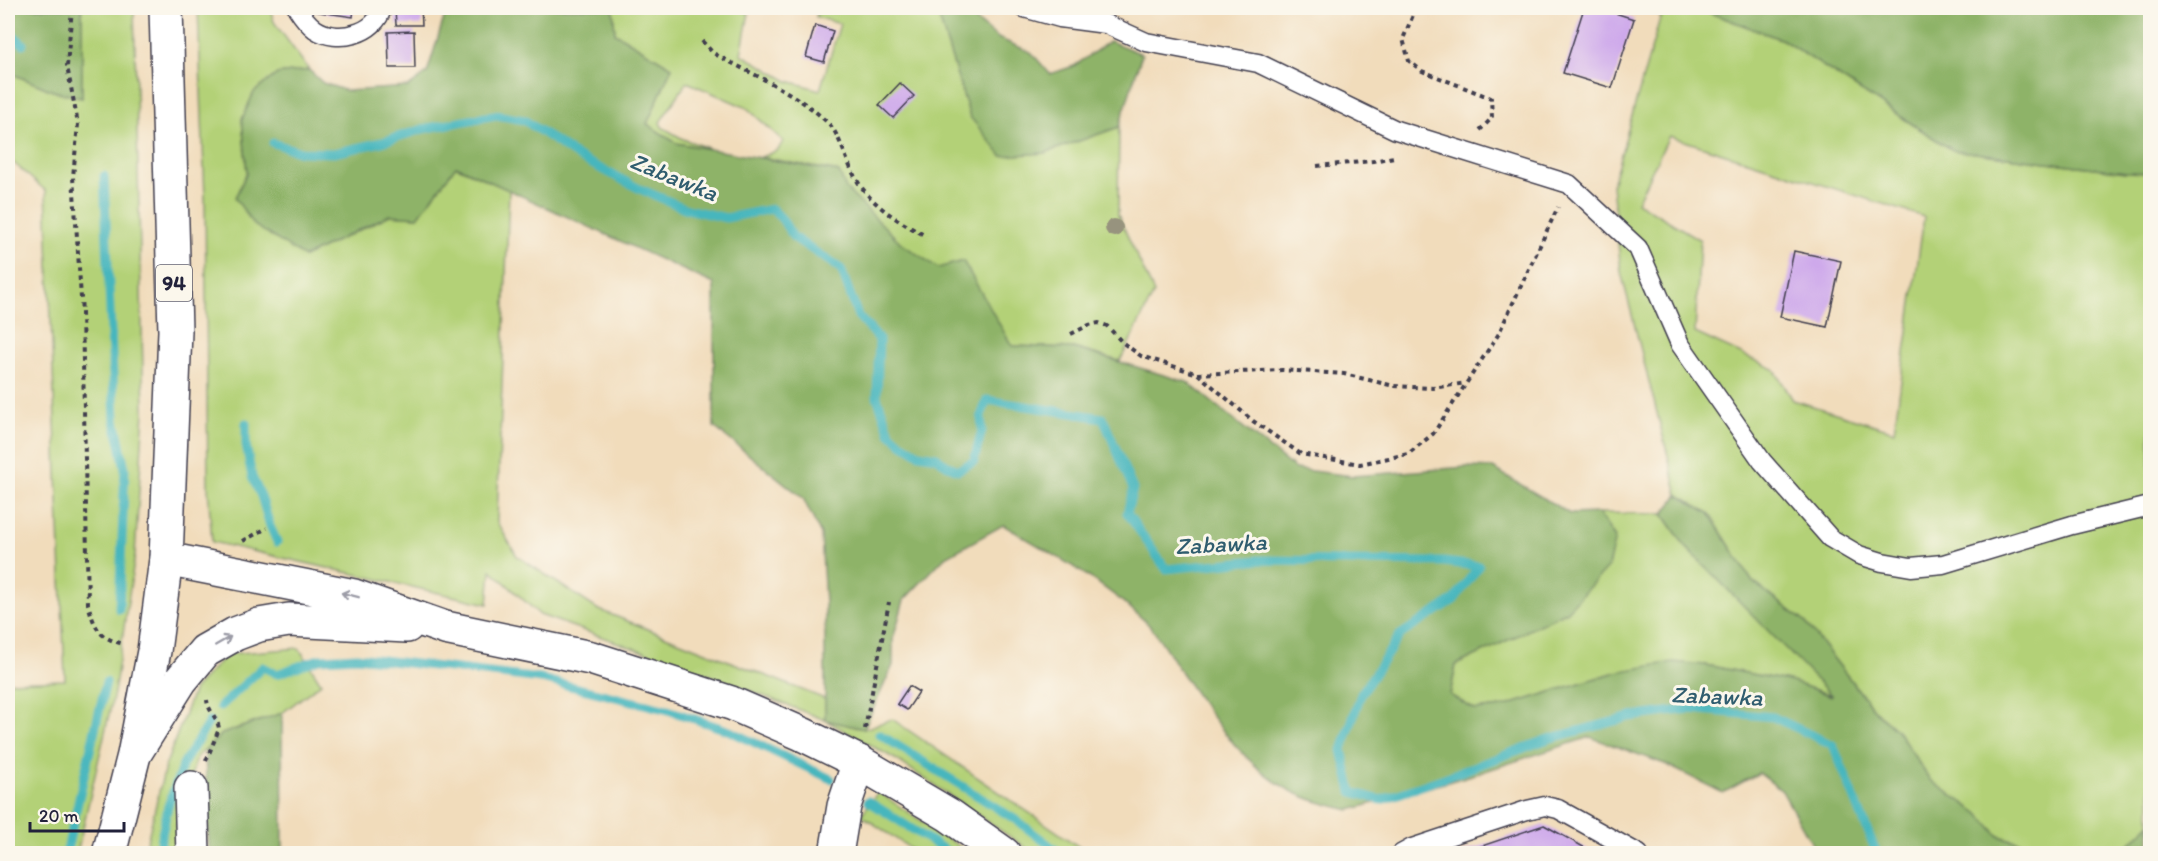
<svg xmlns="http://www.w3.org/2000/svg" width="2158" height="861" font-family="Itim,sans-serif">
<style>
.green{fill:#b3d177;stroke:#6a7a59;stroke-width:1.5;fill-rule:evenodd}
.forest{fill:#8eb368;stroke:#586a52;stroke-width:1.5}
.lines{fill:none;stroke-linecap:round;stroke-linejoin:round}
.stream{stroke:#46b6bd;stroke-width:9}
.building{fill:#cea9eb}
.lane-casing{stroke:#413e4e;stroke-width:21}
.street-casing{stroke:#413e4e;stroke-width:36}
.secondary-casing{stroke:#413e4e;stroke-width:36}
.primary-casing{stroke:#413e4e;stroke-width:36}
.path{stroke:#413e4e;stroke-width:4;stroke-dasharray:4.5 4.5;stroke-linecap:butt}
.lane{stroke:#fff;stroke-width:18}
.street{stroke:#fff;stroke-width:33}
.secondary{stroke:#fff;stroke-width:33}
.primary{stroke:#fff;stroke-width:33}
.tree{fill:#97937e}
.oneway{stroke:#9c9ca7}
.labels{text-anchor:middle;stroke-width:6;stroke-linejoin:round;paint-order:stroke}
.shield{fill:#fbf7ec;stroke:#636270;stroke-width:1.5}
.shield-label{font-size:21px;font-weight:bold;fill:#22223b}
.water-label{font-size:24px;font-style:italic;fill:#305d6f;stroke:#fbf7ec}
</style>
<rect width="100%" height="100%" fill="#fbf7ec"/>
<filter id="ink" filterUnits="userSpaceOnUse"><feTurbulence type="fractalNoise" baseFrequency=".0167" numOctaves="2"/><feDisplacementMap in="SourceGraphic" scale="12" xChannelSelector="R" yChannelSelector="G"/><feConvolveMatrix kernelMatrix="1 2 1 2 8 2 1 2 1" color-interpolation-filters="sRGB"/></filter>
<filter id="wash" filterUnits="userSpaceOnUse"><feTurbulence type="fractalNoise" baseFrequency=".008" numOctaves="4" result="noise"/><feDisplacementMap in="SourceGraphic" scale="24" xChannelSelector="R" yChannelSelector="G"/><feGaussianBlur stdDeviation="1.35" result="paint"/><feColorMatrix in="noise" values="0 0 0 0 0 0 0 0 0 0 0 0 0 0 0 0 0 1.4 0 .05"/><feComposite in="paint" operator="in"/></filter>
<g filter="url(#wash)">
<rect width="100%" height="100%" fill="#f1dcbb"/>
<!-- green -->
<path class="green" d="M82,8h52l10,403 -9,144 -21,138 -37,160h-69v-171l57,-2 -19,-489 -38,-33v-86l45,19 29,7z
M198,8h72l4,14 35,48 -32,4 -35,45 5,53 -12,26 69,59 86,-42 28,2 37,-51 54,24 -12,332 20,34 80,53 228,90v21l39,9 28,-10 196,134h-54l-137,-93 -72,-40 -110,-43 -175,-62 -49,-45 -3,34 -276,-62 -4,-54 -3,-289z
M613,8h124l12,5 -8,41 47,27 32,9 20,-66 -24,-7 2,-9h118l34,109 75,36 74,-26 -1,88 36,78 -34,68 -47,-13 -61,-2 -16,-26 -58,-52 -36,-24 -57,-55 -6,-17 -78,-15 17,-7 5,-9 -36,-33 -60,-26 -27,40 2,5 21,12 25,9 -32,-5 -29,-19 25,-57 -57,-34z
M1638,8h59l86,32 169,110 174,22 24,1v651l-30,29h-64l-57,-17 -21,-23 -48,-33 -33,-50 -22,-19 -70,-89 -53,-41 -43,-68 -31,-18 -57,-223 -9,-87 49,-170zM1669,136l255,81 -30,214 -101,-31 -19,-31 -79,-36 5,-93 -63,-38z
M1598,513l65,1 22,32 149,150 -42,-14 -87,-17 -89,7 -114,35 -27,3 -25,-15 6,-30 110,-53 49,-74z
M299,648l22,35 -39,30 -60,21 -25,23 -21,69v27l-32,1 21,-87 29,-78 33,-35z
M878,792l91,61h-52l-56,-38z"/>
<!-- forest -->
<path class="forest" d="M8,8h74v90l-29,-7 -45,-19z
M447,8h166l2,25 57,34 -25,57 29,19 163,29 7,17 56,55 36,24 25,-7 49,85 61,2 114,34 108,87 58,7 113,-9 27,1 77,46 28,-1 17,25 -7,29 -42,45 -110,53 -6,30 25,15 27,-3 114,-35 57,-10 32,3 88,17 39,14 -147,-150 -22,-32 15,-19 31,18 43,68 53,41 70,89 22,19 33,50 48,33 21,23 57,17h-239l-35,-62 -23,-18 -36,20 -58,-29 -75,-27 -111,36 -129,37c-16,-4 -32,-7 -48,-14 -51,-20 -90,-78 -120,-122 -11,-16 -22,-38 -36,-52 -42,-40 -93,-68 -143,-97l-59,33 -40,42 -11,39v26l-29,64 -39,-9v-117l-4,-68 -18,-37 -89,-71v-143l-258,-118 -38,51 -29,-2 -85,42 -50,-32 -19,-27 12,-26 -5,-53 12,-27 23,-18 32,-4 14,13 24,8 61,-4 19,-14z
M936,8h25l37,30 33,14 19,22 24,-8 36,-25 32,13 -23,73 -74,26 -43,3 -32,-39z
M1697,8h453v165l-24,-1 -174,-22 -169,-110z
M282,713l1,140h-74l-4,-103 17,-16z
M2150,824v29h-30z"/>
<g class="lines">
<!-- stream -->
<path class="stream" d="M8,30l15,14
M273,143l28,9 33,1 48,-11 41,-13 73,-14 28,5 56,38 60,31 47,20 39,9 46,-9 10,10 11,18 48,32 17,47 21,23 -2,58 13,36 11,10 18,11 18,3 9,8 12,5 16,-9 8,-31 -1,-14 6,-16 116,18 30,71 -6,24 39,56 93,-9 184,2 36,4 -25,34 -54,35 -39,59 -19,56 10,42 29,8 63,-22 104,-39 82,-22 60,-8 83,8 60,28 44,109
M104,176l11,244 10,48 -6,141
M246,423v22l6,32 9,19 9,30 7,16
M220,707l43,-40 14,7 42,-15 38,-2 184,22 127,31 62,21 101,48
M879,734l137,86 45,34
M868,801l83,53
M66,854l40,-172
M158,854l10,-48 15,-42 26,-42"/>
</g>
<g id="blocks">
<!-- building -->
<path class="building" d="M313,8h41l-1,9 -40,-6z
M395,8h26l1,17h-26z
M1584,8h15l35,11 -22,69 -49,-15z
M815,25l18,6 -9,31 -18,-5z
M414,31l1,37h-26l-1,-36z
M900,83l14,13 -21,22 -14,-13z
M1794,251l47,10 -14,66 -47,-10z
M909,686l10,6 -12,18 -10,-6z
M1544,825l52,29h-135v-1z"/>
</g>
</g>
<g filter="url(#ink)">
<use href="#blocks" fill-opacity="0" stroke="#413e4e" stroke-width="1.5"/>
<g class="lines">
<defs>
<path id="lane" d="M297,8c5,8 10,15 18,21 22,15 61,5 67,-21
M1024,8l36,10 46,6 40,18 112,21 138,67 173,54 69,64 42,96 82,117 68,77 29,17 23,7 29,5 32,-3 129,-39 78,-19
M1401,854l11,-6 115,-38 18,-4 13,3 81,45"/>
<path id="street" d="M191,788l2,66
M836,854l8,-48 15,-44"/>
<path id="secondary" d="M166,559l188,37 91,32 146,30 140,45 71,31 57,28 90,53 55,39
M135,753l46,-73 24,-29 30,-17 24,-9 30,-5 118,6"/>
<path id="primary" d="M109,854l25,-99 20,-104 12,-92 9,-228 -9,-323"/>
</defs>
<!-- lane casing -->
<use href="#lane" class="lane-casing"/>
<!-- street casing -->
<use href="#street" class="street-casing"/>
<!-- secondary casing -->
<use href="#secondary" class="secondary-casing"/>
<!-- primary casing -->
<use href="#primary" class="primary-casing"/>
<!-- path -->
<path class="path" d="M72,8l-5,58 11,58 -5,53 9,136 6,291c7,24 10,34 36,40
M1416,8l-13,31 6,22 13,10 69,27 1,20 -12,12
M702,41l11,12c40,22 86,40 117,72 9,10 16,34 22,46 15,32 44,49 74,65
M1317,166l56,-5 21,-4
M1071,334l18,-9 10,-2 8,3 16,17 18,13 57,18 55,47 48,33 59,10 48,-10 25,-20 65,-99 60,-128
M1198,374l84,-4 62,4 50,12 39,2 33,-5
M243,541l24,-13
M865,729l24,-127
M206,761l13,-32c-1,-11 -11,-18 -12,-29"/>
<!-- lane -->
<use href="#lane" class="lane"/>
<!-- street -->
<use href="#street" class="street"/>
<!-- secondary -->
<use href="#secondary" class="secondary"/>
<!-- primary -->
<use href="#primary" class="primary"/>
</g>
<!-- trees -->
<circle class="tree" cx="1114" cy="228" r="9"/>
<!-- one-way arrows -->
<defs><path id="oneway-shaft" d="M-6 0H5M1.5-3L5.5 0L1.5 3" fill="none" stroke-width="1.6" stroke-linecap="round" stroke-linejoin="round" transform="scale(1.5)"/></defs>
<g class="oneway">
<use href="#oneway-shaft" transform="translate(350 595) rotate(-166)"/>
<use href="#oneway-shaft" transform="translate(223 641) rotate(-30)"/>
</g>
</g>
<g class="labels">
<!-- shield labels -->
<rect class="shield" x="156" y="265" width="36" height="36" rx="4.5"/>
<g class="shield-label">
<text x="174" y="290">94</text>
</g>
<!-- water labels -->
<g class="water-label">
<text transform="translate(674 177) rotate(22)" y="8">Zabawka</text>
<text transform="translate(1221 544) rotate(-3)" y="8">Zabawka</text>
<text transform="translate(1717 696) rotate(2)" y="8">Zabawka</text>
</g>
</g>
<!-- margin -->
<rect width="2158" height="861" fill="none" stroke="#fbf7ec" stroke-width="30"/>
<!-- scale -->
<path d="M30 822v9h94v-9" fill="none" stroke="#22223b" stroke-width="3"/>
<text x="39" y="822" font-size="18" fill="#22223b" stroke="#fbf7ec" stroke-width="4.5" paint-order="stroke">20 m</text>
</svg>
